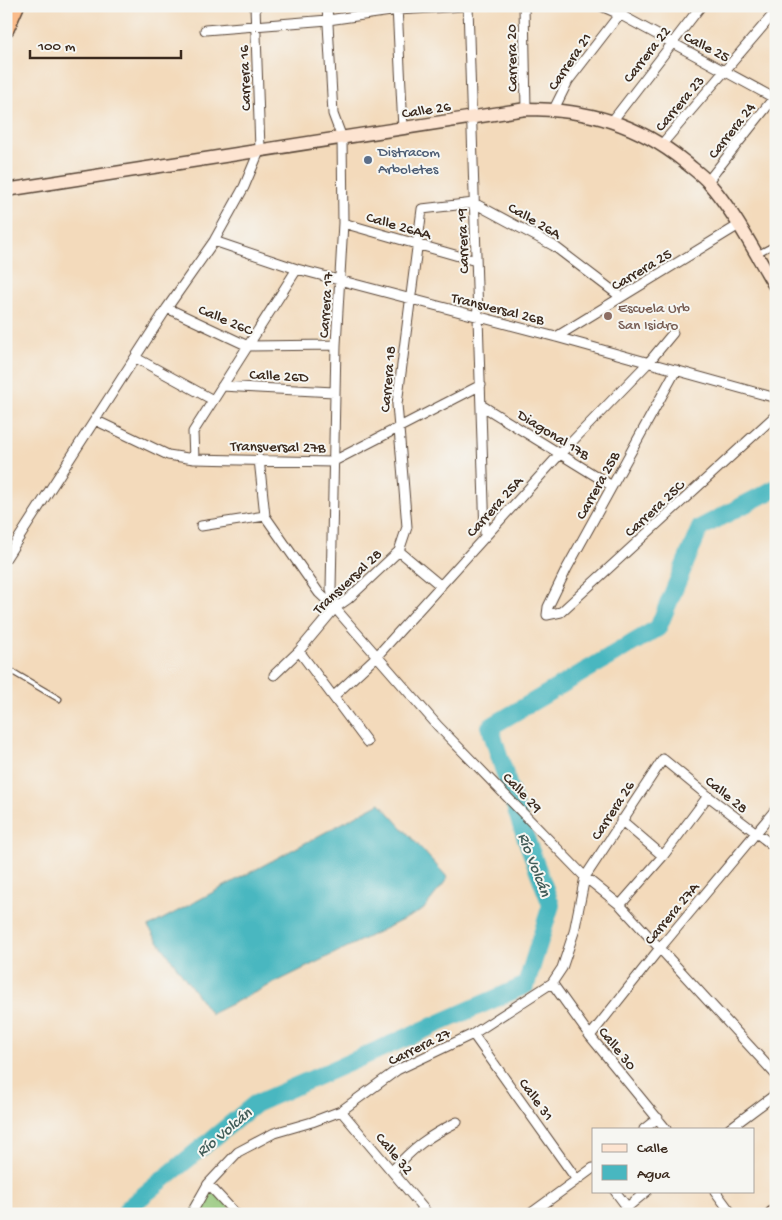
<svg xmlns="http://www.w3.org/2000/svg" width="782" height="1220" font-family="'Gochi Hand',sans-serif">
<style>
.green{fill:#90c475;stroke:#66774a}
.water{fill:#48b7c0;stroke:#42706f}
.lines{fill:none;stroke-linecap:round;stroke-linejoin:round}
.river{stroke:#48b7c0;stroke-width:18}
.service-casing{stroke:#574436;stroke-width:7}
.minor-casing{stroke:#574436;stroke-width:11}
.secondary-casing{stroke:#574436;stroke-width:15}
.trunk-casing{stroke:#574436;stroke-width:18}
.service{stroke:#fff;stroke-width:4.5}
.minor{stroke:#fff;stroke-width:9}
.secondary{stroke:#fde4d1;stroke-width:12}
.trunk{stroke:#fabc8b;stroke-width:15}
.service-dot{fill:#5c6f8a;stroke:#f6f6f2;stroke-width:2}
.education-dot{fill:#8d6e63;stroke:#f6f6f2;stroke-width:2}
.labels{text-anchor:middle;stroke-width:4;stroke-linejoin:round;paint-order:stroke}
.street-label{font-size:15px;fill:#3b2a1e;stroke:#f6f6f2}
.service-label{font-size:15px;fill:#4e5e75;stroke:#f6f6f2;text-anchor:start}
.education-label{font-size:15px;fill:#785e54;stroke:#f6f6f2;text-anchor:start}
.water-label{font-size:16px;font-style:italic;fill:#405b57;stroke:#f6f6f2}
</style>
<rect width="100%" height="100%" fill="#f6f6f2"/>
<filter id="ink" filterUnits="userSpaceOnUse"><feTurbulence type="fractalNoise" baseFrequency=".02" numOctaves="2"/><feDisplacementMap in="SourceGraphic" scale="10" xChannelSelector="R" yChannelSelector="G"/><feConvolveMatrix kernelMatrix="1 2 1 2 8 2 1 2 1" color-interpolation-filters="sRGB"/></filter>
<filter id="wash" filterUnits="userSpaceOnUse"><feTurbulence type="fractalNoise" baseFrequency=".0096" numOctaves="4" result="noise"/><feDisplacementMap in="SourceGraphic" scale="20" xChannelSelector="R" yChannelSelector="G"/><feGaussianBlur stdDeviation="1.12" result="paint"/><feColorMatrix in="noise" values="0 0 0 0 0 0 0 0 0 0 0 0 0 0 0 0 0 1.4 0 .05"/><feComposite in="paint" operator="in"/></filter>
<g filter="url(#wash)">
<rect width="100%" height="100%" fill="#f3dabb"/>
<!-- green -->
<path class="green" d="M208,1184l28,30h-45z"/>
<!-- water -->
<path class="water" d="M380,803l68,75 -25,32 -212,104 -63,-87z"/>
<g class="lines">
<!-- river -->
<path class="river" d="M125,1214l3,-6 127,-104 271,-119 25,-80 -30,-80 -31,-98 168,-99 42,-100 76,-40"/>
</g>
</g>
<g filter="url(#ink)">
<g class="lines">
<defs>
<path id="service" d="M757,254l19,-10
M6,668l53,31"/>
<path id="minor" d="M327,6l6,108 9,24 1,85 -7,122 -5,244 4,19
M397,6l6,123
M468,6l17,529
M524,6l2,103
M601,6l18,8 155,84
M205,30l123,-10 70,-10 67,-4
M554,109l14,-28 58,-75
M613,120l88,-114
M662,144l114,-133
M708,181l68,-86
M343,223l133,38
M214,241l83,28 259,68 220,61
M167,308l81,38 88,-1
M556,337l183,-112
M136,358l77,42
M676,370l-109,198 -19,39 -1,8 14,-3 215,-197
M222,386l112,6
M481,405l131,81
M95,420l73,35 26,4 138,3 149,-77
M194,459l-1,-27 104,-163
M259,459l6,57 54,77 16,15 103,118 147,151 35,28 156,170
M201,526l64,-10
M399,551l42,35
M6,558l161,-250 47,-67 30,-54 16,-38 -5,-143
M299,651l68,91
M274,675l25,-24 36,-43 13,-9 51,-48 8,-24 -10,-123 25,-195 52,-6 80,43 67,51
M334,696l43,-40 183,-202 89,-92 24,-29
M621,820l42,36
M620,905l43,-49 45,-60
M552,983l38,53 76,93
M473,1034l104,146
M590,1036l70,-88 116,-139
M341,1111l87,103
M644,1129l14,-11
M729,1129l47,-35
M392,1171c22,-24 35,-34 65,-49
M208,1184l28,30
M615,1191l12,16
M715,1191l17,23
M191,1214l17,-30 30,-32 36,-19 38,-11 29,-11 56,-41 76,-36 79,-51 10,-15 12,-36 11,-55 78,-118 45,37 68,52
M530,1214l63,-46
M619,1214l28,-23"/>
<path id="secondary" d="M6,190c174,-28 347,-54 520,-81 61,0 112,15 159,53 8,7 17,13 23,20 28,32 47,71 68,106
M771,1214l5,-4"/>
<path id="trunk" d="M6,29l10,-23"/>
</defs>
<!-- service casing -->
<use href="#service" class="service-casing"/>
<!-- minor casing -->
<use href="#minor" class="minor-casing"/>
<!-- secondary casing -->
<use href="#secondary" class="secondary-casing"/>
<!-- trunk casing -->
<use href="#trunk" class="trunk-casing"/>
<!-- service -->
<use href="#service" class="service"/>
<!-- minor -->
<use href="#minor" class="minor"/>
<!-- secondary -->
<use href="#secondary" class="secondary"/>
<!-- trunk -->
<use href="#trunk" class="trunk"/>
</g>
</g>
<!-- markers -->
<circle class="service-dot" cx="368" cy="160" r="5"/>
<circle class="education-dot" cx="608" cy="316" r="5"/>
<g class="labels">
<!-- street labels -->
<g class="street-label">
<text transform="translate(707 46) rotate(27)" y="5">Calle 25</text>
<text transform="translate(646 54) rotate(-52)" y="5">Carrera 22</text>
<text transform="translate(511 58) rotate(-91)" y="5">Carrera 20</text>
<text transform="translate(569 61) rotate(-56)" y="5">Carrera 21</text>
<text transform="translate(244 78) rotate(-92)" y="5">Carrera 16</text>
<text transform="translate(679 103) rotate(-50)" y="5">Carrera 23</text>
<text transform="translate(426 109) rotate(-9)" y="5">Calle 26</text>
<text transform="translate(731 130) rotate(-52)" y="5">Carrera 24</text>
<text transform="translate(535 220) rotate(30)" y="5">Calle 26A</text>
<text transform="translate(399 225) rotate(16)" y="5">Calle 26AA</text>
<text transform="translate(462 241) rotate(-92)" y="5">Carrera 19</text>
<text transform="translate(641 269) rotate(-31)" y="5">Carrera 25</text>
<text transform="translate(325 305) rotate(-86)" y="5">Carrera 17</text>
<text transform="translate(498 308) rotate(14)" y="5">Transversal 26B</text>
<text transform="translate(226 319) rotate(23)" y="5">Calle 26C</text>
<text transform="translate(279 375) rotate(3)" y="5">Calle 26D</text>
<text transform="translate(387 379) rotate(-85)" y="5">Carrera 18</text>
<text transform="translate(554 434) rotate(32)" y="5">Diagonal 17B</text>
<text transform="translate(278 446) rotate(1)" y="5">Transversal 27B</text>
<text transform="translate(597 485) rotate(-61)" y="5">Carrera 25B</text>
<text transform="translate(494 506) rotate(-48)" y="5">Carrera 25A</text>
<text transform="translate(654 508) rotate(-43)" y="5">Carrera 25C</text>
<text transform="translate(347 581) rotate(-43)" y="5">Transversal 28</text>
<text transform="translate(523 792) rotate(46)" y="5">Calle 29</text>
<text transform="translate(727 794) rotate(39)" y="5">Calle 28</text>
<text transform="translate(612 810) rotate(-57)" y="5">Carrera 26</text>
<text transform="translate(671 913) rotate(-50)" y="5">Carrera 27A</text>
<text transform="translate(419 1046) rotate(-26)" y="5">Carrera 27</text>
<text transform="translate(618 1048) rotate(51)" y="5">Calle 30</text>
<text transform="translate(537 1099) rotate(54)" y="5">Calle 31</text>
<text transform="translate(395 1153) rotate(50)" y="5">Calle 32</text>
</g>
<!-- service labels -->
<g class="service-label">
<text x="378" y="156">Distracom<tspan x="378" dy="17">Arboletes</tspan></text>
</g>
<!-- education labels -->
<g class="education-label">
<text x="618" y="312">Escuela Urb<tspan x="618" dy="17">San Isidro</tspan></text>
</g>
<!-- water labels -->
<g class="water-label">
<text transform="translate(536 864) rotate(69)" y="6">Río Volcán</text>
<text transform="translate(223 1131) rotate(-40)" y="6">Río Volcán</text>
</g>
</g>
<!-- margin -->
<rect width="782" height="1220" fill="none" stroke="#f6f6f2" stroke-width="25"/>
<!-- legend -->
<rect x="592" y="1128" width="162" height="65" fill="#f6f6f2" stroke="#aba49d"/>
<rect x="602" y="1144" width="25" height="8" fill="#fde4d1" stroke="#aba49d"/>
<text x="637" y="1152" font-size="15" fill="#3b2a1e">Calle</text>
<rect x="602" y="1165" width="25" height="15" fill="#48b7c0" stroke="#aba49d"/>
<text x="637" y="1178" font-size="15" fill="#3b2a1e">Agua</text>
<!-- scale -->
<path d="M30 50v8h151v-8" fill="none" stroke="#3b2a1e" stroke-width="2.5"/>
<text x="38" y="50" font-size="15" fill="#3b2a1e" stroke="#f6f6f2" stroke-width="4" paint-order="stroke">100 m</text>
</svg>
